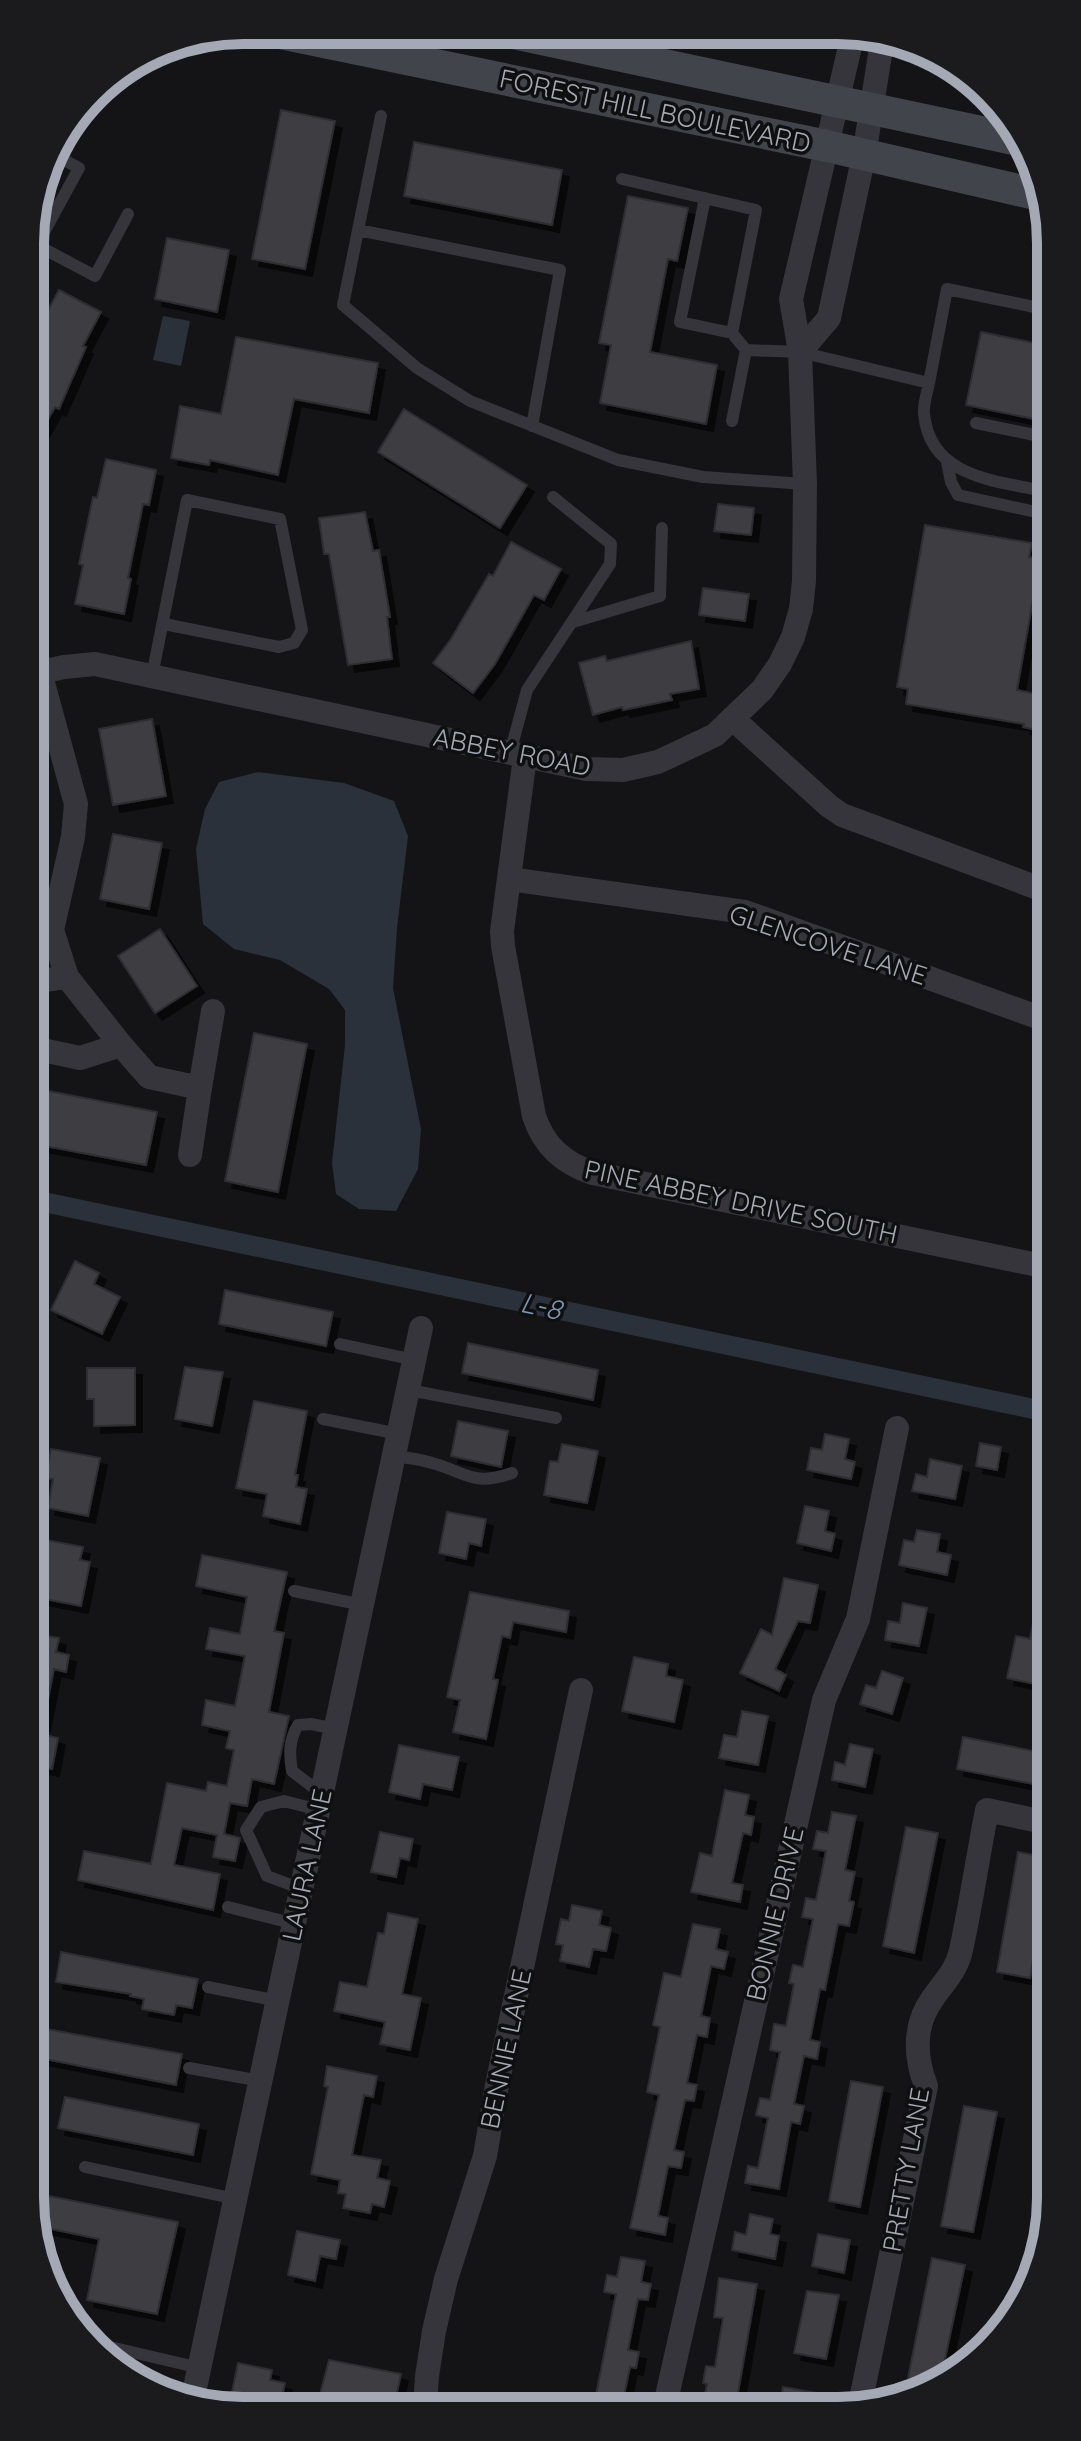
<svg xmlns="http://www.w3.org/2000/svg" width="1081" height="2441" font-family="Quicksand,sans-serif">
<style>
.water{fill:#2a313a}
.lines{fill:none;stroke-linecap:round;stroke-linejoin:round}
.canal{stroke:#2a313a;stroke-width:20}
.building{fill:#3e3e43;stroke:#2e2e32;stroke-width:2;filter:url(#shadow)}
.lane{stroke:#35353b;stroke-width:12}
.street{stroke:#35353b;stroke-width:24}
.secondary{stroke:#42444b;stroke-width:32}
.labels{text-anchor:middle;stroke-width:7;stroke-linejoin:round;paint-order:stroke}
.street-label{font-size:26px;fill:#a5a9b6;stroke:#0f0f10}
.water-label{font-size:28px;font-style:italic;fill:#7a95b3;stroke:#0f0f10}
.rim{fill:none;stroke:#a5a9b6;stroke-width:10}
</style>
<defs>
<filter id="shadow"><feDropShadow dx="7" dy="7" stdDeviation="0" flood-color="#0009"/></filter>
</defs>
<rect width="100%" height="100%" fill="#141416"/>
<!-- water -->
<path class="water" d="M163,316l27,5 -9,45 -28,-6z
M258,772l86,11 50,18 14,35 -11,92 -4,60 28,141 -3,40 -22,42 -37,-2 -23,-15 -4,-31 13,-118v-35l-16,-21 -49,-29 -46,-11 -31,-25 -7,-75 9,-40 14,-27z"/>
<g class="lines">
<!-- canal -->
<path class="canal" d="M34,1200l1014,212"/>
</g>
<!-- building -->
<path class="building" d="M281,110l54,11 -30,148 -53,-10z
M414,142l148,28 -10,55 -148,-29z
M628,196l60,12 -11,53 -9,-2 -18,93 67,13 -11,59 -106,-21 11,-58 -12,-2z
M167,238l62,12 -12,62 -62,-13z
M59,290l42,22 -18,34 3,1 -27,62 -4,-2 -24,43v-99l11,-30z
M981,332l63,13v76l-78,-16z
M236,337l142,26 -9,50 -75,-14 -16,76 -68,-15 -1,5 -38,-7 9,-52 41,8z
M404,409l123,76 -27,43 -122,-76z
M106,459l50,11 -7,35 -6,-1 -15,74 3,1 -7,35 -49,-10 8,-39 -4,-1 14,-67 4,1z
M718,504l36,4 -3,27 -37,-4z
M365,512l8,39 6,-1 11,67h-3l5,42 -44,6 -19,-111h-5l-5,-36z
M925,525l107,18 -3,14 11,2 -23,131 28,6v36l-22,-5 1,-3 -118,-20 2,-15 -11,-2z
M511,542l50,27 -17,31 -10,-5 -39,69 -22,29 -40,-30 18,-24 38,-65 4,2z
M703,588l46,6 -4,27 -46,-6z
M691,641l8,48 -29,5 2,6 -49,10 -1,-3 -29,8 -14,-52 26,-7 2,5z
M152,719l14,77 -53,9 -14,-76z
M113,834l49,9 -13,66 -49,-10z
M160,929l37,57 -42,27 -37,-57z
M254,1033l53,11 -29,148 -53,-11z
M33,1088l124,24 -11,53 -112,-21z
M75,1261l24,12 -5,11 26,13 -18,37 -51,-24z
M225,1290l108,22 -7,34 -107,-22z
M468,1343l130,27 -5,30 -131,-27z
M185,1367l38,5 -11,54 -37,-7z
M87,1368h48v57l-41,1v-27h-7z
M254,1401l53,10 -12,64h3l-2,12 11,2 -7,35 -37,-8 4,-22 -31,-6z
M458,1421l50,10 -7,36 -50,-11z
M825,1434l24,5 -4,20 10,3 -4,17 -44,-9 4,-22 11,2z
M980,1443l21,4 -4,23 -21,-4z
M562,1444l36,7 -11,52 -43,-8 6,-34 8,1z
M51,1449l49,9 -12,58 -40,-8 5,-29 -8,-1z
M930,1459l32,7 -7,33 -43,-8 4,-17 11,3z
M805,1506l24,5 -4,20 10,3 -4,17 -34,-8z
M447,1512l39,7 -5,27 -12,-3 -3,16 -27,-6z
M917,1530l23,4 -3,18 14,3 -4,20 -48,-10 5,-25 10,2z
M35,1538l48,9 -3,13 10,2 -9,44 -41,-8 7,-31 -12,-2z
M202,1555l85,17 -13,59 10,2 -15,79 20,4 -15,68 -22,-5 -5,27 -17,-3 -6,31 16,4 -5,23 -22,-4 4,-22 -35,-7 -8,37 46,9 -7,36 -135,-30 6,-29 67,13 16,-81 39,8 2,-9 19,4 7,-36 -8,-2 4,-17 -28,-6 4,-25 29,6 10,-50 -39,-7 4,-21 30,6 7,-37 -51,-11z
M784,1578l34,7 -8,38 -12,-2 -23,48 11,6 -7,16 -39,-18 21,-44 11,6z
M1041,1584l7,1 1,102 -42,-9 9,-42 14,3z
M470,1592l99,19 -3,21 -53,-10 -3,16 -8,-2 -9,43 5,1 -12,59 -33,-7 7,-32 -13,-3z
M903,1603l24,5 -8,38 -34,-6 3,-19 12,2z
M35,1634l24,4 -3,14 13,3 -3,17 -12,-3 -11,55 -7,-1z
M634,1657l34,7 -2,12 17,4 -9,42 -52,-11z
M882,1671l21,7 -11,36 -32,-10 6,-19 10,3z
M742,1711l26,5 -10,49 -39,-7 5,-23 13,2z
M36,1733l22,5 -6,31 -16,-3z
M963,1737l86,17v33l-92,-18z
M850,1744l23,5 -8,38 -33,-7 3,-18 10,3z
M399,1745l60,12 -7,33 -29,-6 -3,15 -31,-7z
M725,1790l24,5 -4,20 9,2 -3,18 -8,-2 -11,50 11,2 -3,17 -49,-10 9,-39 12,3z
M832,1812l24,4 -11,54 10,2 -6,29 5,1 -5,24 -11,-2 -13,66 -5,-1 -10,51 10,2 -3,17 -13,-3 -10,48 10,2 -4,18 -9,-2 -12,67 -34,-6 3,-17 10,2 10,-50 -12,-3 4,-17 10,2 10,-48 -10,-2 4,-26 12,2 8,-42 -5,-1 4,-18 10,2 10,-48 -11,-2 4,-19 10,2 10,-49 -13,-2 4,-18 11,2z
M906,1827l32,6 -24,120 -31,-7z
M380,1832l33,7 -4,21 -9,-2 -4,19 -25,-5z
M1018,1852l31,6 -19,120 -33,-6z
M572,1905l30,6 -3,14 12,3 -5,23 -13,-2 -4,18 -29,-6 3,-16 -7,-1 5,-25 8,2z
M388,1913l30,6 -16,75 19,4 -11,52 -30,-6 5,-22 -51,-11 6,-29 27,5 11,-54 6,1z
M693,1924l27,5 -4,20 12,3 -4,17 -13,-3 -10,50 9,2 -3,19 -10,-2 -10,48 10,2 -3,16 -9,-1 -11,50 10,2 -3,16 -13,-2 -10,50 10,2 -3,17 -35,-7 29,-133 -12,-3 13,-65 -7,-2 11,-52 17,4z
M61,1952l137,27 -6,29 -16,-3 -2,10 -32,-6 2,-10 -14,-3 1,-2 -75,-12z
M46,2029l136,25 -6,31 -136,-27z
M327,2066l50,10 -4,21 -9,-2 -12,60 29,5 -4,18 13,3 -6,26 -12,-3 -2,9 -27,-5 3,-14 -8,-1 2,-13 -29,-6 17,-87 -4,-1z
M851,2081l32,6 -23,120 -31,-6z
M65,2097l134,27 -6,31 -135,-27z
M964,2106l33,6 -24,120 -32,-6z
M44,2195l134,27 -21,92 -70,-14 12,-61 -62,-13z
M750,2214l23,5 -3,15 9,2 -4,23 -43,-9 3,-18 11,3z
M297,2231l43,9 -4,19 -16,-3 -5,25 -27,-6z
M818,2234l32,6 -6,33 -32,-7z
M621,2257l24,4 -4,21 10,2 -3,16 -10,-1 -10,51 11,2 -3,16 -6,-1 -8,38h-28l22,-111 -12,-2 3,-17 10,2z
M932,2258l33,7 -23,108 -14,9 -20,-4z
M719,2278l38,6 -21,120 -33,1 4,-21 -4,-1 3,-17 9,1 8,-49 -9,-1z
M807,2291l32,4 -13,64 -32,-6z
M329,2360l72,14 -7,32h-77z
M238,2363l34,7 -2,10 15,3 -5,23 -49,-9z
M783,2387l50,9 -1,8h-52z"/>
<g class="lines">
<!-- lane -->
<path class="lane" d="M381,116l-38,189 74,63 53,33 148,59 85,17 102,7
M622,179l134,31 -24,123 14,17
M705,198l-25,124 52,11
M358,230l202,40 -28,156
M31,242l64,34 33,-62
M31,256l48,-88 -28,-15
M929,383c-2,10 -6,22 -5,31 6,63 71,67 121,77
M732,421l14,-71 54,2 129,31 18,-94 97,20
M976,423l68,14
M947,462l4,20 7,13 87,19
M573,622l87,-26 2,-68
M1045,655l-5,29 5,1
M152,676l35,-176 93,19 22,111 -8,13 -15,4 -115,-23
M510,753l17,-63 83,-126 1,-20 -58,-47
M340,1344l75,16
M409,1390l147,28
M323,1419l76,15
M395,1456c12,2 25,3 37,7 34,9 41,24 80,10
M294,1591l69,14
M322,1794l-30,-23c-3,-17 -3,-31 6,-46l13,-1 25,5
M302,1889l-35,-13 -21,-46 15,-23 23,-6 35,9
M228,1907l67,17
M208,1987l70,14
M189,2068l72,13
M85,2167l151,32
M93,2343l107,25"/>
<!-- street -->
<path class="street" d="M800,352l29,-34 35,-163 19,-119
M32,674l32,-7 31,-3 491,105 37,1 35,-8 57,-27 47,-45 18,-26 13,-27 8,-28 3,-28 1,-97 -5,-132 -9,-53 62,-265
M734,720l95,86 13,9 204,76
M525,757l-23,174 1,15 31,170c10,30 29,47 59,57l454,94
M509,879l236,33 301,108
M33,982l34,-5
M121,1045l28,32 51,11 -10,67
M33,1048l47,10 41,-13 -54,-68 -15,-47 21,-93 3,-33 -36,-132
M200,1088l13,-77
M192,2402l229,-1074
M860,2404l66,-318c-11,-29 -13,-61 7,-88 11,-16 24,-28 28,-48 10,-46 17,-94 26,-140l52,11
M665,2405l159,-705 34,-81 39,-191
M425,2406l2,-30 7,-45 12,-52 39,-123 12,-71 84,-395"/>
<!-- secondary -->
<path class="secondary" d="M266,30l561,116 217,50
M508,32l506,107"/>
</g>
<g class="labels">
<!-- street labels -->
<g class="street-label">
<text transform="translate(655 111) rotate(12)" y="9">FOREST HILL BOULEVARD</text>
<text transform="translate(512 752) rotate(11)" y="9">ABBEY ROAD</text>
<text transform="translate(828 945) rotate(18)" y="9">GLENCOVE LANE</text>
<text transform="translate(741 1202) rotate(12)" y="9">PINE ABBEY DRIVE SOUTH</text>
<text transform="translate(307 1865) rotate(-78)" y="9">LAURA LANE</text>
<text transform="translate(775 1914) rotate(-77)" y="9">BONNIE DRIVE</text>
<text transform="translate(506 2049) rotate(-78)" y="9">BENNIE LANE</text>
<text transform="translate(906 2170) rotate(-80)" y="9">PRETTY LANE</text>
</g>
<!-- water labels -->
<g class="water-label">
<text transform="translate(541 1306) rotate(12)" y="10">L-8</text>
</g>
</g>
<!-- crop -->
<path d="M0 0H1081V2441H0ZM243 44H838A199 199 0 0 1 1037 243V2198A199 199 0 0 1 838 2397H243A199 199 0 0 1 44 2198V243A199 199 0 0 1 243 44Z" fill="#1b1b1d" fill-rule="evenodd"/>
<path class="rim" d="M243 44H838A199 199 0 0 1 1037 243V2198A199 199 0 0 1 838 2397H243A199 199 0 0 1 44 2198V243A199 199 0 0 1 243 44Z"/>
</svg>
